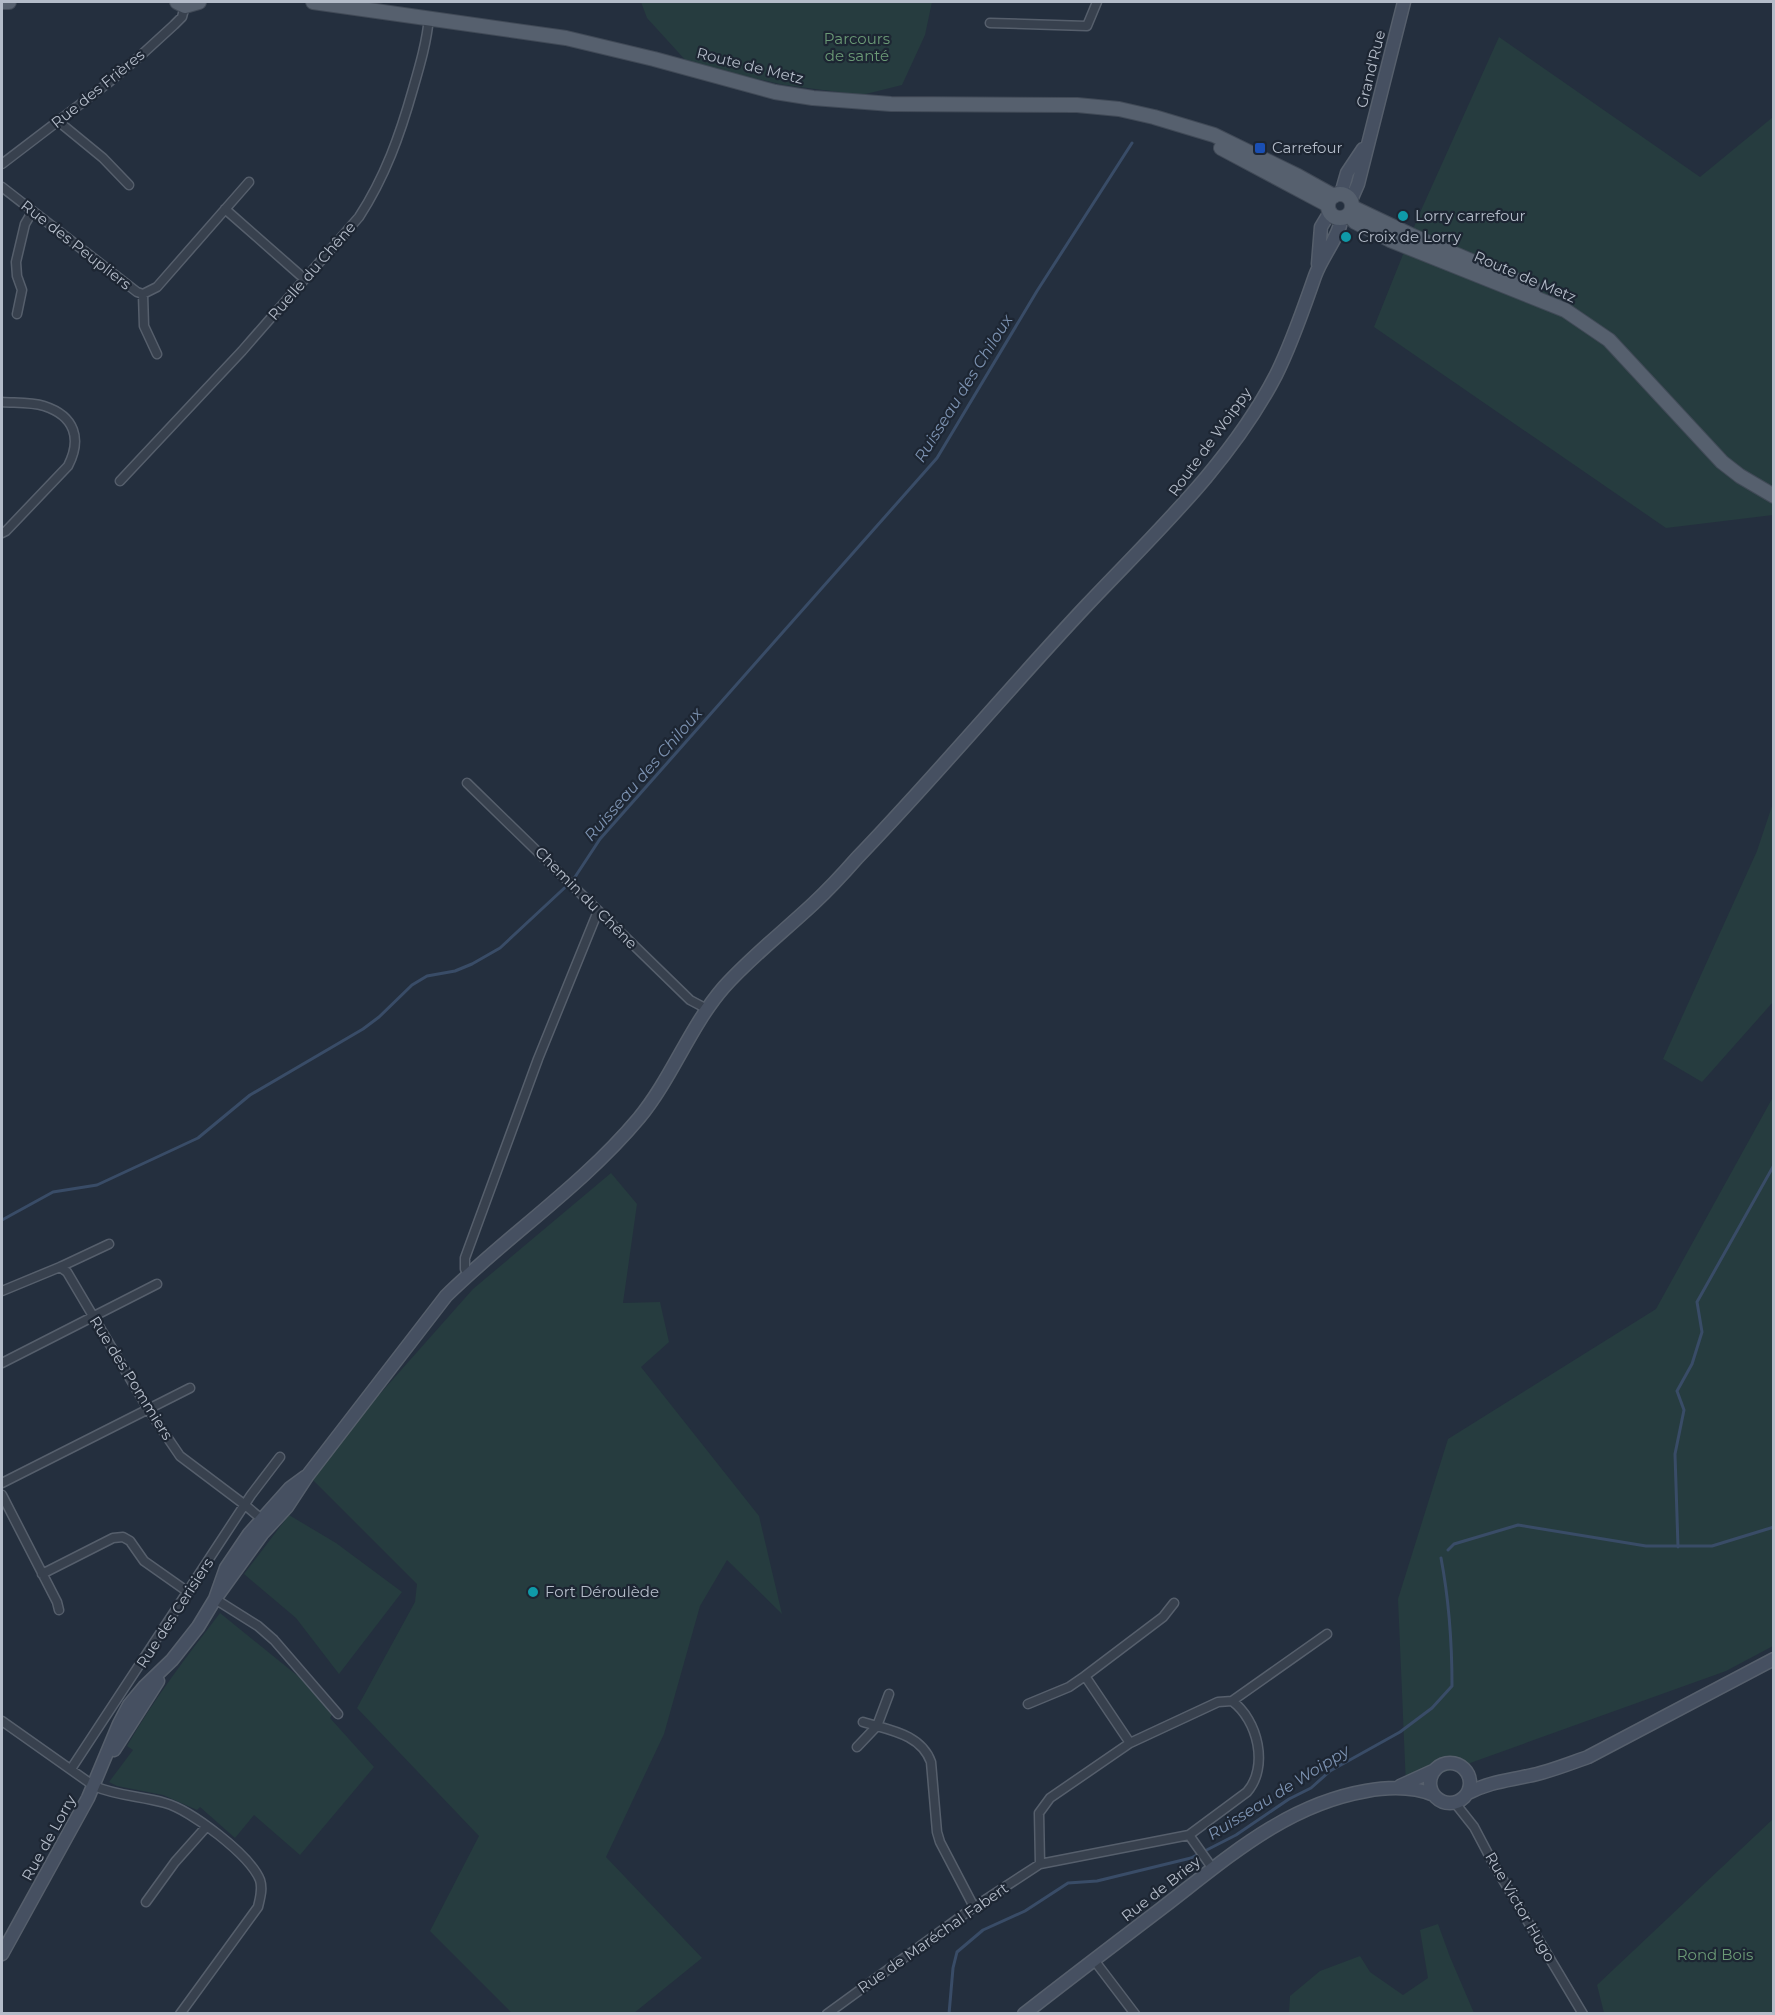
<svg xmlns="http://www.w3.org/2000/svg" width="1775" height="2015" font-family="Montserrat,sans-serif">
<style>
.green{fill:#263c3f}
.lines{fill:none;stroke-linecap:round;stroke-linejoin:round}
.stream{stroke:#394c67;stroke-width:3}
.street-casing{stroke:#565f6c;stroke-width:11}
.secondary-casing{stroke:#565f6c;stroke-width:15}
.primary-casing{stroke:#414a57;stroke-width:16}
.street{stroke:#38414e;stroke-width:8}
.secondary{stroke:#465061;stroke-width:12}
.primary{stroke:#56606e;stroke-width:14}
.transit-dot{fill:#1a4fb4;stroke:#1d2633;stroke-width:2}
.culture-dot{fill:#0f9aa8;stroke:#1d2633;stroke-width:2}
.labels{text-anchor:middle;stroke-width:4.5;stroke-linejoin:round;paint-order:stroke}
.park-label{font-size:15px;fill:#6b9a76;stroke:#1d2633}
.street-label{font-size:15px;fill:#b4bcc9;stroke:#1d2633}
.poi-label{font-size:15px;fill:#b4bcc9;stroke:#1d2633;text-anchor:start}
.water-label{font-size:16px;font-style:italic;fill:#7c92b1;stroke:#1d2633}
</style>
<rect width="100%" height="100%" fill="#242f3e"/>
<!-- green -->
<path class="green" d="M641,2h291l-7,33 -23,50 -40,10 -78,-10 -96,-22 -41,-45z
M1499,37l201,140 73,-60v398l-107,13 -292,-201 44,-110z
M1773,803v199l-71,80 -39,-23 94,-208z
M1773,1097v549l-47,25 -320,115 -8,-187 50,-160 208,-130z
M611,1173l26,31 -14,99 37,-1 9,40 -28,25 118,149 23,98 -55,-54 -27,46 -36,128 -58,123 96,101 -68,55h-122l-82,-82 49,-95 -122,-128 58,-106 2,-18 -109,-109 165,-186z
M289,1515l47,28 66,49 -63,82 -43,-56 -52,-44z
M220,1613l84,68 29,32 -3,5 44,49 -74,88 -46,-40 -19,23 -35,-31 -3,3 -34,-15 -46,-9 -8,-4 24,-32 -6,-4c27,-47 60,-90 93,-133z
M1773,1819v194h-169l-7,-28z
M1438,1924l12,33 24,56h-185l1,-17 30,-25 40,-15 10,16 33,23 25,-17 -8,-48z"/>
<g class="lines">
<!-- stream -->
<path class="stream" d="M2,1220l51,-28 44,-7 101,-47 52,-43 113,-66 16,-12 33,-32 15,-9 28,-5 17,-7 28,-16 73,-68 27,-41 337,-381 100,-167 95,-148
M1678,1547l-3,-93 9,-44 -7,-19 15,-27 10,-32 -5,-30 77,-137
M1448,1550l6,-6 64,-19 128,21h66l62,-19
M949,2014l4,-46 4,-16 26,-22 42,-19 43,-28 29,-2 94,-23 45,-23 53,-36 22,-11 19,-17 70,-39 32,-24 20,-22c0,-43 -3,-86 -11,-128"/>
<defs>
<path id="street" d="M990,23l97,3 10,-24
M60,120l4,6 39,32 26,27
M2,164l106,-81 31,-26 35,-32 8,-8 3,-11
M2,187l135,105 6,2 14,-7 92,-105
M225,209l75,66
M143,294l1,32 13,28
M17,314l5,-24 -5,-14 -1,-14 9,-38 7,-12
M2,402c13,1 29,0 42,4 31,10 38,33 24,60l-62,65 -4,2
M120,481l122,-130 117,-134c26,-40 41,-82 54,-128 7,-24 14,-48 16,-72
M467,783l223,217 17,9
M60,1267l7,5 81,137 32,47 65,49 20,17
M468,1274l-3,-5v-11l73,-199 60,-148
M2,1291l58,-24 49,-23
M2,1363l155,-79
M2,1483l188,-95
M2,1495l55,107 2,8
M42,1574l71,-36 10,-1 7,4 14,20 44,31
M215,1599l43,27 16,14 64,74
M1232,1701c26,19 37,66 15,91l-58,43 -149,29 -1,-51 11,-15 80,-55 88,-41z
M1232,1701l95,-67
M1028,1704l41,-17 16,-11
M2,1721l92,65c23,10 47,10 71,17 26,7 85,52 95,77 3,9 0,18 -2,27l-78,107
M863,1722c26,8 58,12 68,40l6,70 3,10 34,65
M1130,1743l-45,-67 78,-59 11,-14
M857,1747l20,-21 12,-32
M71,1769l180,-274 29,-38
M1455,1803l19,24 20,38 89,149
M1189,1835l24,34
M146,1902l29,-40 32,-36
M1094,1960l41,54
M827,2014l147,-107 66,-43"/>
<path id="secondary" d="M1341,194l6,-21 16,-24
M1351,200l7,-16 46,-182
M1318,264l3,-37 9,-15
M215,1599l47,-65 25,-27 21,-32 138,-179c62,-61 136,-110 193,-178 33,-40 51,-92 85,-131 27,-30 59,-55 89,-83 15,-14 30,-30 44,-46 79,-82 152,-170 230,-253 68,-72 143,-141 189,-230 16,-32 27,-65 39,-99 7,-20 23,-37 27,-58
M114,1750l44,-69
M1430 1783a20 20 0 1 1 40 0a20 20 0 1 1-40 0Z
M1400,1786l35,-16
M1468,1793c22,-11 37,-12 60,-17 21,-4 40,-12 60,-19l186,-98
M2,1954l86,-156 31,-74 10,-19 15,-18 28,-27 26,-33 17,-28 11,-31 23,-34 41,-46 15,-11
M1024,2014c46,-36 92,-71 138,-106 64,-49 123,-103 204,-117 22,-4 46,-5 68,4"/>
<path id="primary" d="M2,2h7
M177,2l8,4 14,-4
M313,2l253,36 88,21 121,33 38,6 78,6 186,1 42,4 35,8 60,18 84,41 36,20
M1221,148l107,57
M1328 206a12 12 0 1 1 24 0a12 12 0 1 1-24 0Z
M1352,207l61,29 121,52
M1349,215l6,7 35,18 175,70 44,30 113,122 18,14 34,20"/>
</defs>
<!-- street casing -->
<use href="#street" class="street-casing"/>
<!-- secondary casing -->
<use href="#secondary" class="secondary-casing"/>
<!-- primary casing -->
<use href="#primary" class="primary-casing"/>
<!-- street -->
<use href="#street" class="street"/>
<!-- secondary -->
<use href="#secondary" class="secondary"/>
<!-- primary -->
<use href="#primary" class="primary"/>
</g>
<!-- markers -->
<rect class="transit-dot" x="1254" y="142" width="12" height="12" rx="3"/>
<g class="culture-dot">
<circle cx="1403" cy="216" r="6"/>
<circle cx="1346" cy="237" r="6"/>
<circle cx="533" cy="1592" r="6"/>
</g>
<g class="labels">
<!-- park labels -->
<g class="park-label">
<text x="857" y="44">Parcours<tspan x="857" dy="17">de santé</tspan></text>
<text x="1715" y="1960">Rond Bois</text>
</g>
<!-- street labels -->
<g class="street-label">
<text transform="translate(750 66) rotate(14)" y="5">Route de Metz</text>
<text transform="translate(1371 69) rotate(-76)" y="5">Grand'Rue</text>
<text transform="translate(98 89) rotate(-39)" y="5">Rue des Frières</text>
<text transform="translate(76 245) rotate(38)" y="5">Rue des Peupliers</text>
<text transform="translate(312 271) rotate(-49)" y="5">Ruelle du Chêne</text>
<text transform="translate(1525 277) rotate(23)" y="5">Route de Metz</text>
<text transform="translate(1210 442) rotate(-54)" y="5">Route de Woippy</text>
<text transform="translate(586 898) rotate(45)" y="5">Chemin du Chêne</text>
<text transform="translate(131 1378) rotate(58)" y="5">Rue des Pommiers</text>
<text transform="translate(175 1613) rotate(-57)" y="5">Rue des Cerisiers</text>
<text transform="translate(49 1838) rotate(-61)" y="5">Rue de Lorry</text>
<text transform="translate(1161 1889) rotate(-38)" y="5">Rue de Briey</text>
<text transform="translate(1520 1907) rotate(60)" y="5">Rue Victor Hugo</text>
<text transform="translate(933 1938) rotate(-35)" y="5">Rue de Maréchal Fabert</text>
</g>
<!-- poi labels -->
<g class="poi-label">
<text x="1272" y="153">Carrefour</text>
<text x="1415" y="221">Lorry carrefour</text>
<text x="1358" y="242">Croix de Lorry</text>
<text x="545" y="1597">Fort Déroulède</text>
</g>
<!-- water labels -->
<g class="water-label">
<text transform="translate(963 388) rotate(-58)" y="6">Ruisseau des Chiloux</text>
<text transform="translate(643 774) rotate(-49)" y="6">Ruisseau des Chiloux</text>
<text transform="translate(1278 1792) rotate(-32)" y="6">Ruisseau de Woippy</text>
</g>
</g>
<!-- border -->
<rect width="1775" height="2015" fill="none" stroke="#b4bcc9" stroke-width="6"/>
</svg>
